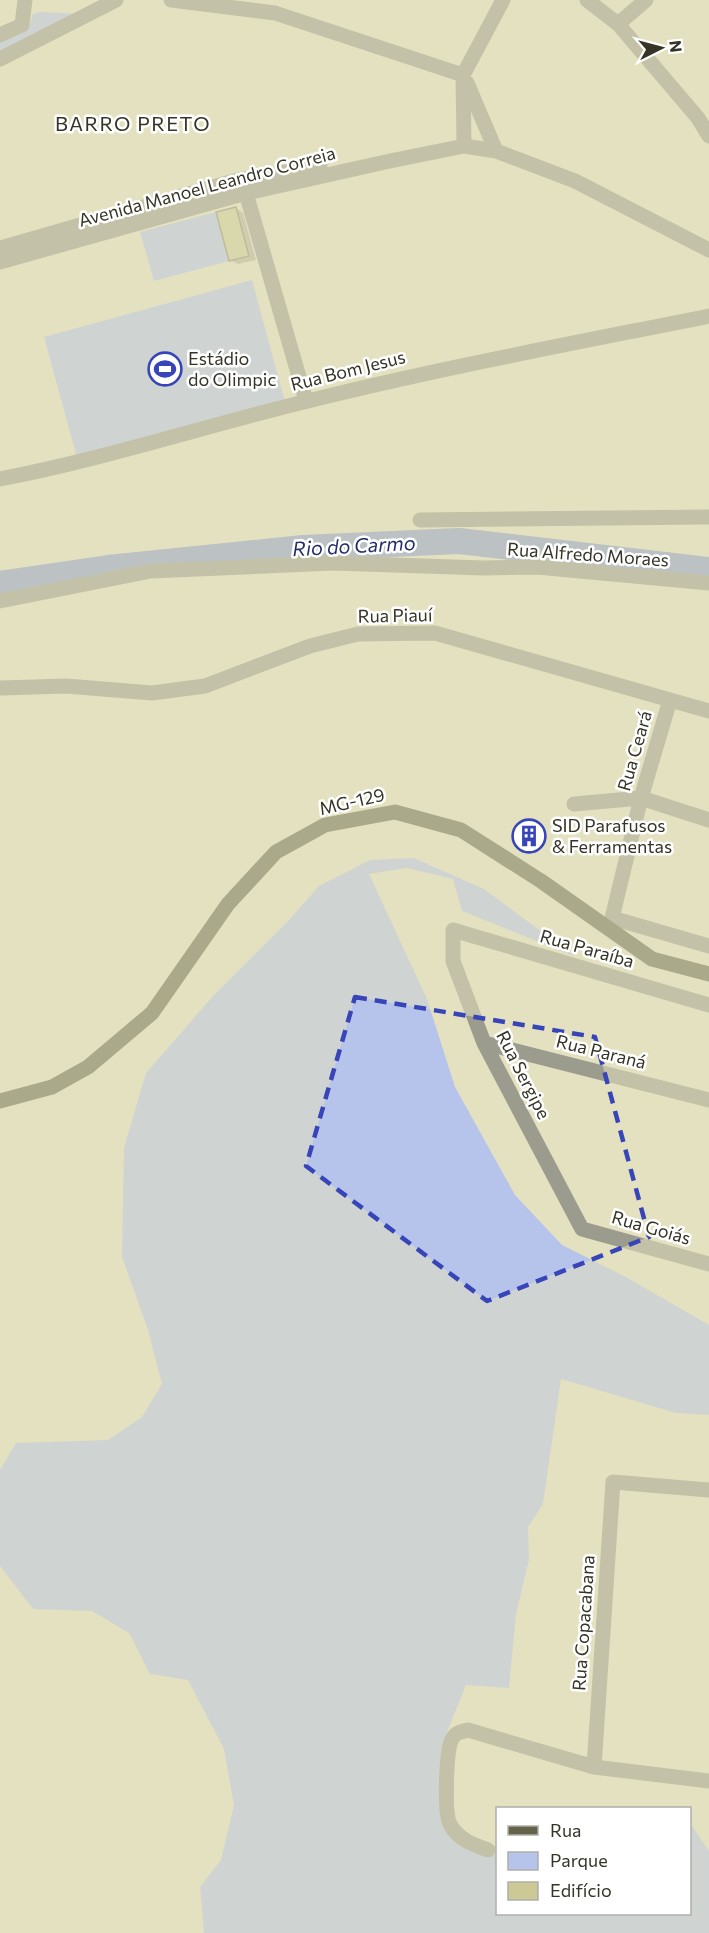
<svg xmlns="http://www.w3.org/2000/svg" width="709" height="1933" font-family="Commissioner,sans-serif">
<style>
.green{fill:#b6c3eb}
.shadow{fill:#0003}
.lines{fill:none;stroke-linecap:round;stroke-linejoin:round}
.river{stroke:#8c9ac7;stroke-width:26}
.building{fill:#cdc996;stroke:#918e6f;stroke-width:1.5}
.minor{stroke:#9c9c8e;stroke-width:15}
.major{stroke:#65644a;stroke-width:15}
.marked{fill:none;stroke:#3745b8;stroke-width:4.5;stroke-dasharray:12 8;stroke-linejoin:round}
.labels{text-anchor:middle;stroke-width:5;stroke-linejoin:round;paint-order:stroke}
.street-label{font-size:18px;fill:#353427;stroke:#fff}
.poi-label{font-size:18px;fill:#353427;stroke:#fff;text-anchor:start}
.neighbourhood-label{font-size:20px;letter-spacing:1.5px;fill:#353427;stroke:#fff}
.water-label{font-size:20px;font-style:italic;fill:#232e66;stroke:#fff}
</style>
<rect width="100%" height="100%" fill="#e4e1c0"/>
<!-- green -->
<path class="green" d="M39,12l47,2 -86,49v-22l29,-15 4,-12z
M216,212l13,49 -75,20 -14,-49z
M252,280l33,122 -208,56 -33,-121z
M414,858l70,31 92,68 -114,-46 -9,-32 -46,-11 -38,6 58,125 28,88 60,108 47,50 64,32 83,48v90l-33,-2 -115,-34 -18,125 -15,23 1,33 -13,54 -7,74 -43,-3 -21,52v92l34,23h18l1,62h192v-91l19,28v82h-505l-4,-46 21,-27 13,-55 -10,-56 -36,-69 -38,-6 -21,-41 -37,-22 -59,-2 -33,-43v-96l16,-27 92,-3 34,-23 20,-33 -14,-54 -26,-73 2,-109 22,-75 67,-77 75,-75 31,-35 51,-26z"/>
<!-- shadow -->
<path class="shadow" d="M236,208l7,5 13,47 -18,4 -8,-4z
M534,823l10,8 -16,20 -10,-8z"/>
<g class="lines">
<!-- river -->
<path class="river" d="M0,584l108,-16 195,-20 156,-7 250,29"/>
</g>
<!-- building -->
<path class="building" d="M236,207l13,49 -20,5 -13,-49z
M534,822l9,7 -18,22 -9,-7z"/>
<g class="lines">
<!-- minor -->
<path class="minor" d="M171,0l104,13 188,62
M587,0l31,24 80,94 11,18
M618,24l28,-24
M0,35l22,-10 3,-25
M0,59l116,-59
M467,83l29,68
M464,146l-1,-71 40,-75
M246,193l60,208
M0,248l234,-67 86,-15
M0,262l246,-69 144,-32 74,-15 32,5 79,30 134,69
M0,479c104,-20 205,-53 308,-78 133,-33 267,-58 401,-85
M420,520l289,-3
M0,601l151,-30 182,-8 151,5 53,-1 172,16
M0,688l66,-2 86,7 53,-7 105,-40 48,-12 77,-1 274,78
M670,700l-29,98 -29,120 97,28
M574,804l67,-6 68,22
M709,1005l-256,-75v31l31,82 98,186 127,35
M484,1043l225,57
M594,1767l19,-285 96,8
M488,1850c-14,-5 -31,-11 -38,-26 -6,-11 -4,-74 2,-85 4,-7 9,-7 16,-9l126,37 115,14"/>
<!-- major -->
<path class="major" d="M0,1101l52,-14 36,-20 64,-54 76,-109 48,-52 49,-27 70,-13 66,18 80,51 111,78 57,15"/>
</g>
<!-- marked area -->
<path d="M0 0H709V1933H0ZM355,997l240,40 54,200 -162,64 -181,-135z" fill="#e4e1c0" fill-opacity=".55" fill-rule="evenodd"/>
<path class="marked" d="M355,997l240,40 54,200 -162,64 -181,-135z"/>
<!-- icons -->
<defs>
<symbol id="stadium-ring" viewBox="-11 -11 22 22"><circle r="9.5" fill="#fff" stroke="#3745b8" stroke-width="1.5"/><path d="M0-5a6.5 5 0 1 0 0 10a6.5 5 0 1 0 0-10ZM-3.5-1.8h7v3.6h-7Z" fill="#3745b8"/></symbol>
<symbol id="building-ring" viewBox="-11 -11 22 22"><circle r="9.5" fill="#fff" stroke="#3745b8" stroke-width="1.5"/><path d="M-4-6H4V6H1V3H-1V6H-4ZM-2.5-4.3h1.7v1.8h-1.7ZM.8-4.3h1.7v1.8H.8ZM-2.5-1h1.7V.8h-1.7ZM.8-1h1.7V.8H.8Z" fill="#3745b8"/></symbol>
</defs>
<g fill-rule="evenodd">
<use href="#stadium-ring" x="146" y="350" width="38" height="38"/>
<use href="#building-ring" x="510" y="817" width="38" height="38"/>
</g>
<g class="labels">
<!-- street labels -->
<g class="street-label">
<text transform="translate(207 187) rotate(-15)" y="6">Avenida Manoel Leandro Correia</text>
<text transform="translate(348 371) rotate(-14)" y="6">Rua Bom Jesus</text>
<text transform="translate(588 555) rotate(4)" y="6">Rua Alfredo Moraes</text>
<text transform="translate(395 616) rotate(-1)" y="6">Rua Piauí</text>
<text transform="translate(635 751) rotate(-74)" y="6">Rua Ceará</text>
<text transform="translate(352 802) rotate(-13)" y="6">MG-129</text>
<text transform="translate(587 949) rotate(16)" y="6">Rua Paraíba</text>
<text transform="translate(601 1052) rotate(14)" y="6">Rua Paraná</text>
<text transform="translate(523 1075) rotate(63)" y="6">Rua Sergipe</text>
<text transform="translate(651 1228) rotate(16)" y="6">Rua Goiás</text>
<text transform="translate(584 1623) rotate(-86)" y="6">Rua Copacabana</text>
</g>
<!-- poi labels -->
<g class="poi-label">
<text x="188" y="365">Estádio<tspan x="188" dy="21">do Olimpic</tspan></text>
<text x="552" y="832">SID Parafusos<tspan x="552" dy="21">&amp; Ferramentas</tspan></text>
</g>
<!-- neighbourhood labels -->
<g class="neighbourhood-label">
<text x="133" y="131">BARRO PRETO</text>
</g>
<!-- water labels -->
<g class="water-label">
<text transform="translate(354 546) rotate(-3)" y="7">Rio do Carmo</text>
</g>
</g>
<!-- legend -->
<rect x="496" y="1807" width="195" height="108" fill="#ffffff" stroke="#aeaea9" stroke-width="1.5"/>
<rect x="508" y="1826" width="30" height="9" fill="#65644a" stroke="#aeaea9" stroke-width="1.5"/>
<text x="550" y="1837" font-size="18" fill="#353427">Rua</text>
<rect x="508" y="1852" width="30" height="18" fill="#b6c3eb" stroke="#aeaea9" stroke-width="1.5"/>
<text x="550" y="1867" font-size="18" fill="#353427">Parque</text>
<rect x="508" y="1882" width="30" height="18" fill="#cdc996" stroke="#aeaea9" stroke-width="1.5"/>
<text x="550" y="1897" font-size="18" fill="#353427">Edifício</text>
<!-- north arrow -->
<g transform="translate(661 48) rotate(84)" stroke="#ffffff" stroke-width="4.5" paint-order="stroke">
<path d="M0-4.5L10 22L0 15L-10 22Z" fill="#353427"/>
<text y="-9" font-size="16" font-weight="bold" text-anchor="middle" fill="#353427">N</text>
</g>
</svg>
